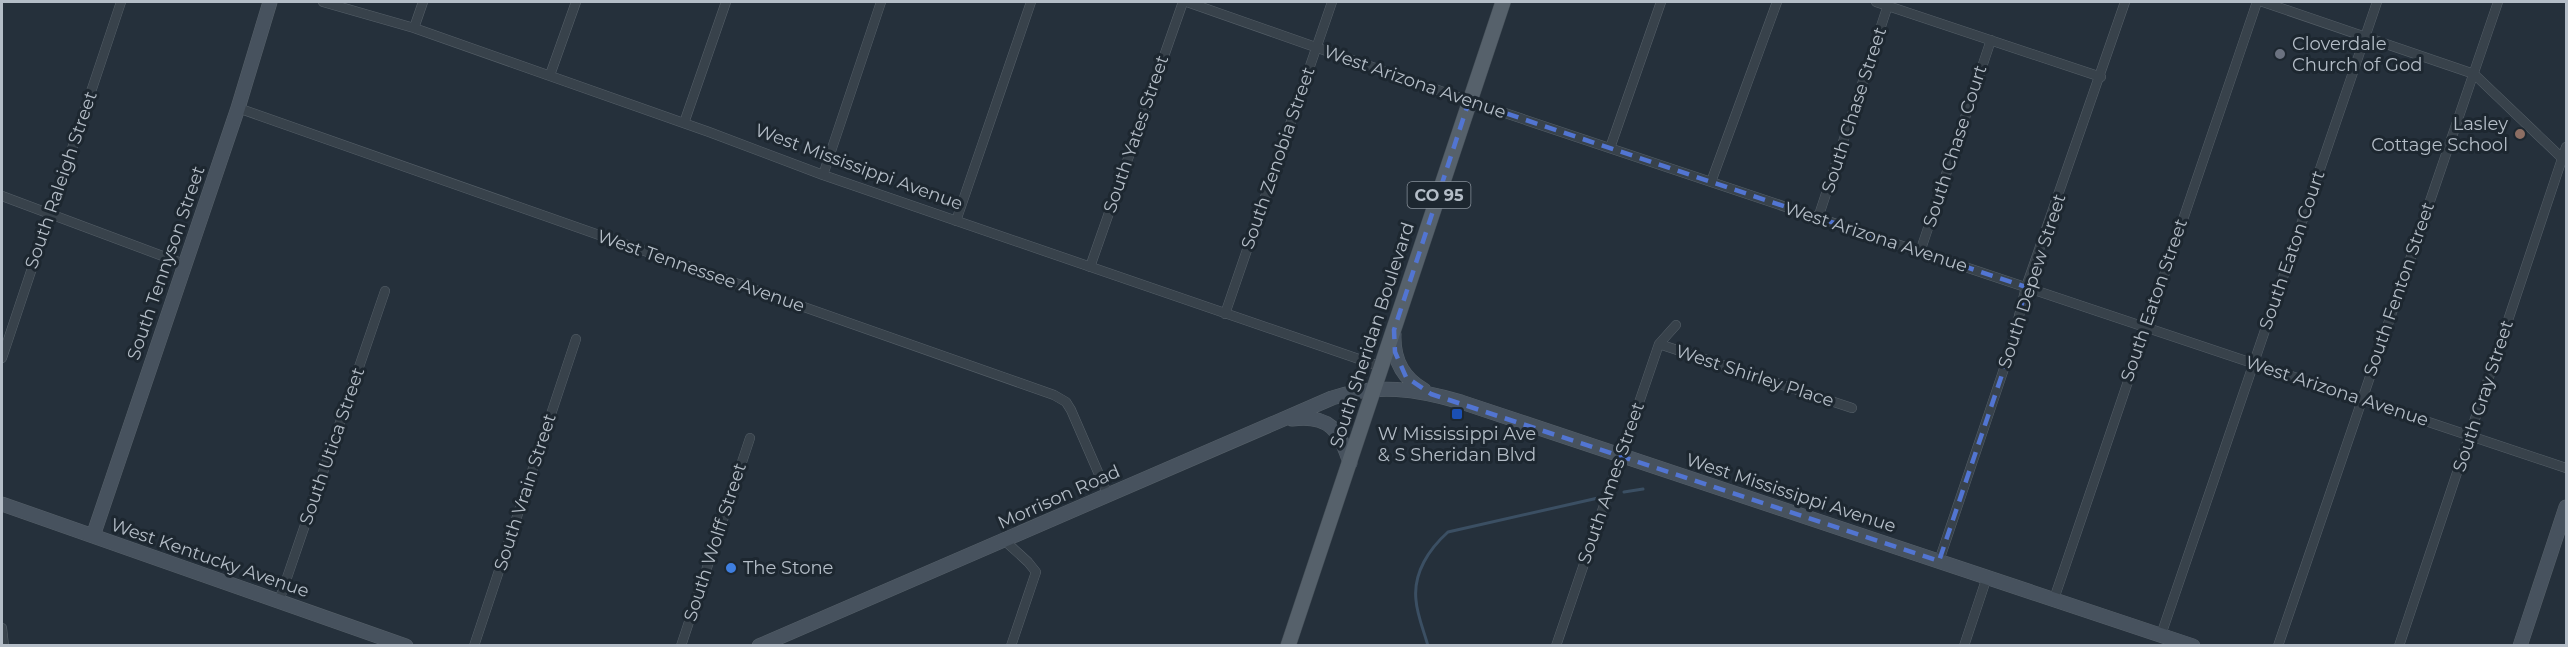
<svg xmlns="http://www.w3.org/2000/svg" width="2568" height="647" font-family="Montserrat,sans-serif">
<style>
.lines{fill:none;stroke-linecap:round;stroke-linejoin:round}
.stream{stroke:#3b4f63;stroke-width:3}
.street-casing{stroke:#566069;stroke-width:10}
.secondary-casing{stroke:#566069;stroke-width:15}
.primary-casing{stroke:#414b54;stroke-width:16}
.street{stroke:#38424b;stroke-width:9}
.secondary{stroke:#47525e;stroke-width:14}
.primary{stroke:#56616b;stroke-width:15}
.marked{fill:none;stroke:#5275d2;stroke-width:4.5;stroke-dasharray:12 8;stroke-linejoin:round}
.worship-dot{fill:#6b7280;stroke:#1d2730;stroke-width:2}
.education-dot{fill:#8d6e63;stroke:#1d2730;stroke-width:2}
.transit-dot{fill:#1a4fb4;stroke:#1d2730;stroke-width:2}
.shop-dot{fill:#3f7fe0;stroke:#1d2730;stroke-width:2}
.labels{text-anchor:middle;stroke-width:6;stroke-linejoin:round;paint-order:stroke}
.shield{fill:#1d2730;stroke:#87909a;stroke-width:1.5}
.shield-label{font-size:16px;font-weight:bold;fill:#b4bdc7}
.poi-label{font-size:18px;fill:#b4bdc7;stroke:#1d2730;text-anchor:start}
.street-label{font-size:18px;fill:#b4bdc7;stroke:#1d2730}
</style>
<rect width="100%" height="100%" fill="#25303b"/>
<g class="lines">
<!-- stream -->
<path class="stream" d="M1624,492l19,-3
M1428,646c-4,-15 -11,-31 -12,-46 -3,-27 13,-51 32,-68l150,-34"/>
<defs>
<path id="street" d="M323,2l91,26 295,104 114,43 559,192
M1187,2l282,99 1097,367
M1876,2l225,75
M2263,2l211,72 91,87
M414,28l9,-26
M550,75l26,-73
M238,108l816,287 12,7 5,8 37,85
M684,123l42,-121
M1610,148l51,-146
M823,175l58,-173
M1711,182l66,-180
M2,196l182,68
M1818,218l71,-216
M956,221l75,-219
M1920,252l71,-212
M1090,267l93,-265
M1225,314l107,-312
M1659,344l193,64
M2,358l119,-356
M1004,540l24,22 8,10 -25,74
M1939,561l73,-216 14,-58 99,-285
M2054,599l203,-597
M279,601l106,-310
M2,628l2,18
M2161,635l216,-633
M474,646l102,-307
M681,646l69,-208
M1556,646l103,-302 17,-19
M1964,646l23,-69
M2278,646l220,-644
M2399,646l167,-499"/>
<path id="secondary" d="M1394,334c-1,24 8,44 30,56
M1292,419c38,-5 48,12 58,44
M2,504l404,142
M93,536l145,-428 32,-106
M759,646l573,-248c45,-15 85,-9 129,4l732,244
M2520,646l46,-139"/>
<path id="primary" d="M1288,646l215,-644"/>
</defs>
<!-- street casing -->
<use href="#street" class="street-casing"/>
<!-- secondary casing -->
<use href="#secondary" class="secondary-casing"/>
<!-- primary casing -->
<use href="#primary" class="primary-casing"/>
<!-- street -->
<use href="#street" class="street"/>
<!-- secondary -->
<use href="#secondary" class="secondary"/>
<!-- primary -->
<use href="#primary" class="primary"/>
</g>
<!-- marked area -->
<path class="marked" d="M1469,101l557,186 -14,58 -73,216 -508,-167 -25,-17 -11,-25 -1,-22z"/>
<!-- markers -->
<circle class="worship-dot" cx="2280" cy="54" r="6"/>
<circle class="education-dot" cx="2520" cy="134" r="6"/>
<rect class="transit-dot" x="1451" y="408" width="12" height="12" rx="3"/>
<circle class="shop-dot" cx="731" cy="568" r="6"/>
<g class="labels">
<!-- shield labels -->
<rect class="shield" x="1407.5" y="182" width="63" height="26" rx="4.5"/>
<g class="shield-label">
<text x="1439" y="201">CO 95</text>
</g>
<!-- poi labels -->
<g class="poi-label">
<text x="2292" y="50">Cloverdale<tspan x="2292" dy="21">Church of God</tspan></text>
<text x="2508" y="130" text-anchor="end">Lasley<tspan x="2508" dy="21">Cottage School</tspan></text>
<text x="1457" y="440" text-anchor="middle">W Mississippi Ave<tspan x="1457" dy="21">&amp; S Sheridan Blvd</tspan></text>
<text x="743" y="574">The Stone</text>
</g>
<!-- street labels -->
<g class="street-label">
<text transform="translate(1415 82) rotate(19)" y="6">West Arizona Avenue</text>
<text transform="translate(1854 110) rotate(-72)" y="6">South Chase Street</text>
<text transform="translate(1136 134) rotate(-71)" y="6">South Yates Street</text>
<text transform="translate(1955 146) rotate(-72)" y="6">South Chase Court</text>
<text transform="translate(1278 158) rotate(-71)" y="6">South Zenobia Street</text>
<text transform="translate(859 167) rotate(20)" y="6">West Mississippi Avenue</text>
<text transform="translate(61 180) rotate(-71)" y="6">South Raleigh Street</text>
<text transform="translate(1876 237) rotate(18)" y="6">West Arizona Avenue</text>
<text transform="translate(2292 250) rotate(-71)" y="6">South Eaton Court</text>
<text transform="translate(166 263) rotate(-71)" y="6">South Tennyson Street</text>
<text transform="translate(701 271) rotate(19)" y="6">West Tennessee Avenue</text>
<text transform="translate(2032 281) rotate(-72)" y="6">South Depew Street</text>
<text transform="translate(2399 289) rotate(-71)" y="6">South Fenton Street</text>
<text transform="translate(2154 300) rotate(-71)" y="6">South Eaton Street</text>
<text transform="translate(1372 335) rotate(-72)" y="6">South Sheridan Boulevard</text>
<text transform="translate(1755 376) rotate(18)" y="6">West Shirley Place</text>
<text transform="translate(2337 391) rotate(18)" y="6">West Arizona Avenue</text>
<text transform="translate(2483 396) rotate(-72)" y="6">South Gray Street</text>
<text transform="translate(332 446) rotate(-71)" y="6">South Utica Street</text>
<text transform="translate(1611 483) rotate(-71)" y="6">South Ames Street</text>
<text transform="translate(525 492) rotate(-72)" y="6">South Vrain Street</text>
<text transform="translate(1791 493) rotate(18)" y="6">West Mississippi Avenue</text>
<text transform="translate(1059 497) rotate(-24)" y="6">Morrison Road</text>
<text transform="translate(715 542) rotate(-72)" y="6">South Wolff Street</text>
<text transform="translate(210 558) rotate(19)" y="6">West Kentucky Avenue</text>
</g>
</g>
<!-- border -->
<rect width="2568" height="647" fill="none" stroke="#b4bdc7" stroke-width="6"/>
</svg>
